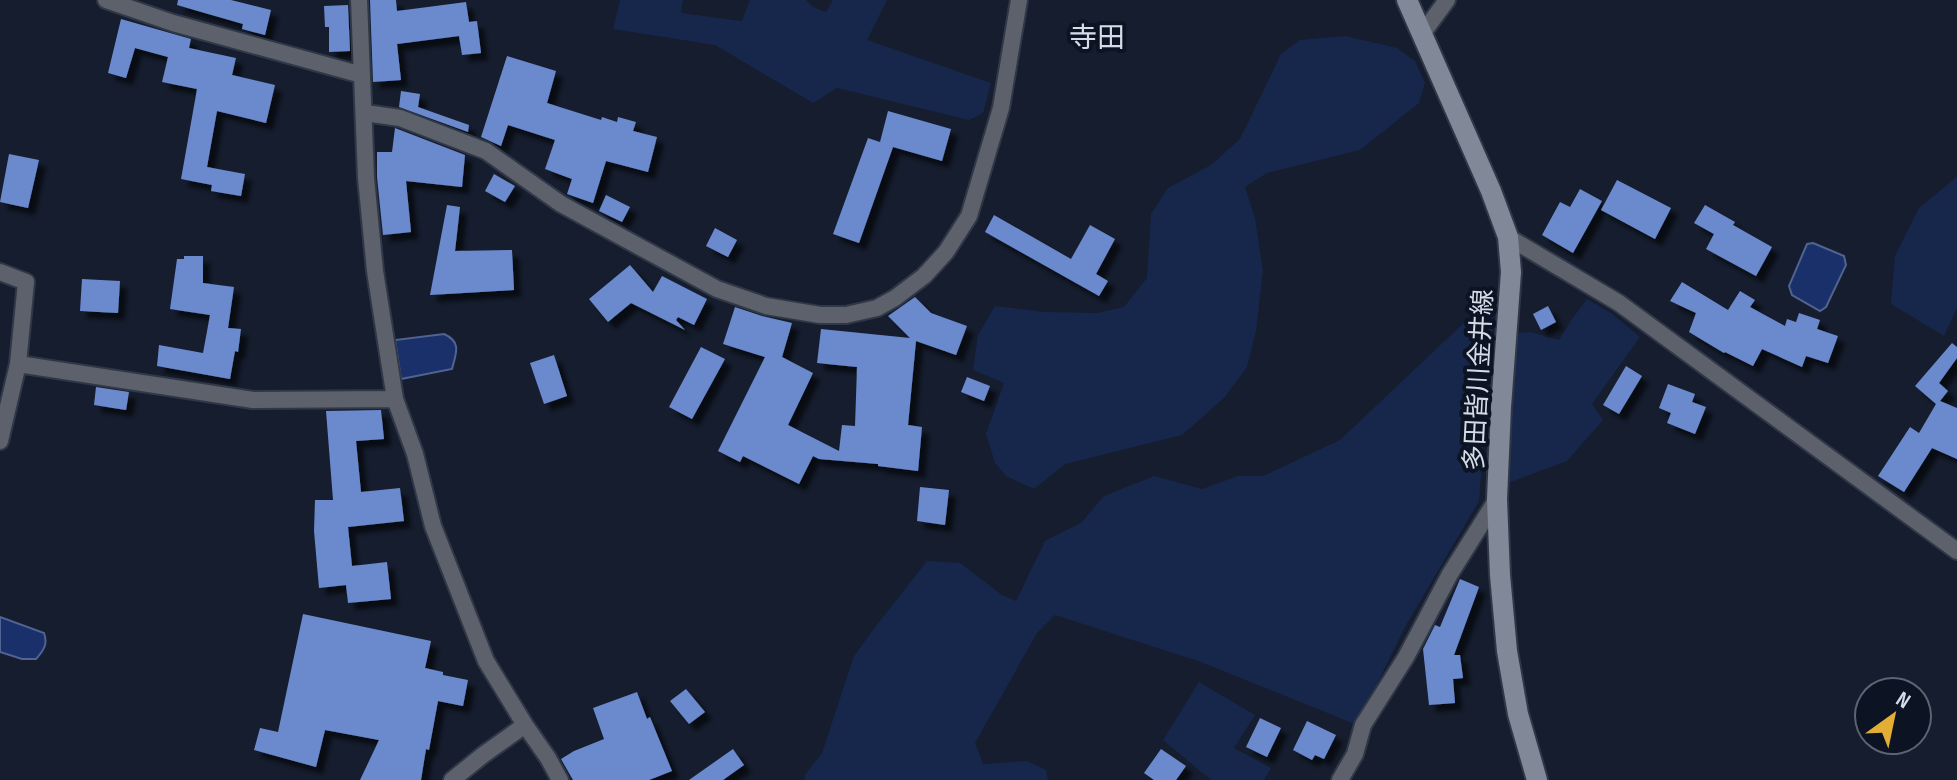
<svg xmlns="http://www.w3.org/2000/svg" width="1957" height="780" font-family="'Sofia Sans Condensed','Noto Sans JP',sans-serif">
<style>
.green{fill:#17274b}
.water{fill:#19306b;stroke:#516390;stroke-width:2}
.building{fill:#6b8acd;filter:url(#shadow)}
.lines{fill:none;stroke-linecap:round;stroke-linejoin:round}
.street-casing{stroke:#303848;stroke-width:20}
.secondary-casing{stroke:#303848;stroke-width:24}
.street{stroke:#5d616b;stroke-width:16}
.secondary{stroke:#818897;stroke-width:20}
.labels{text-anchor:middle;stroke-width:8;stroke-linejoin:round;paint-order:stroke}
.street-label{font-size:26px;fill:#d5dbe7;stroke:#0c1424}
.neighbourhood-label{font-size:28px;fill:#d5dbe7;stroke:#0c1424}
</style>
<defs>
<filter id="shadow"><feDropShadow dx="7" dy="7" stdDeviation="2" flood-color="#0009"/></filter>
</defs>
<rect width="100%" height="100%" fill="#151d2e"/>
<!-- green -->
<path class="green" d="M620,0h63l-2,13 61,8 8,-21h56l7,7 13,5 7,-12h54l-20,40 124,43 -8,30 -14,7 -132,-32 -24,15 -98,-58 -102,-16z
M1345,36l52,12 18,13 10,22 -6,20 -59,47 -93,23 -22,14 10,31 8,53 -7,60 -9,36 -23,31 -42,37 -117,29 -31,25 -28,-13 -11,-13 -9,-29 18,-51 -31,-13 5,-35 17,-29 49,6 53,1 27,-6 23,-29 4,-64 17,-26 43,-23 29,-26 41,-85 19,-14z
M1957,177v131l-13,28 -53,-32 4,-48 24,-48z
M1587,299l24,14 29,24 -48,67 11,16 -36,41 -59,22 7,-150 16,-1 28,8 13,-21z
M1488,300l6,7 -15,194 -74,126 -48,98 -156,-63 -146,-47 -18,18 -62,110 8,21 44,-3 19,9 2,10h-242l-2,-4 18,-23 32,-97 22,-30 51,-65 33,2 42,32 14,6 29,-60 36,-18 23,-27 50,-20 48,13 36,-13h25l77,-36z
M1199,682l56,33 -21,33 37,20 -7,12h-53l-48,-40z"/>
<!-- water -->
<path class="water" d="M1813,243l31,13 2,9 -20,42 -6,4 -28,-16 -3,-9 18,-42z
M444,334c18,8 12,19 8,35l-51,10 -6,-39z
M0,617l44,16c4,11 0,17 -8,26h-14l-22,-7z"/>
<!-- building -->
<path class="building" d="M178,0h53l40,10 -6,25 -23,-6 1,-5 -66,-19z
M370,0h26l1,11 69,-9 3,20 8,-1 4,32 -19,2 -3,-19 -62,8 4,36 -28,2z
M348,5l2,46 -21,1v-25h-4l-1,-21z
M121,19l70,20 -2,9 47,10 -4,17 43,10 -9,38 -49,-12 -10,56 38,7 -4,22 -30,-5 1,-6 -31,-6 16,-90 -35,-7 6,-25 -33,-9 -9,30 -18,-5z
M507,56l49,15 -9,32 54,17 1,-3 15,5 1,-5 18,5 -3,9 24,6 -9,35 -42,-11 -13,42 -26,-9 5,-15 -27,-10 10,-29 -47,-15 -7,21 -20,-9z
M401,91l19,3 -2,13 51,18 -1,7 -69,-25z
M888,111l63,18 -9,32 -49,-14 -34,96 -26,-9 35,-96 12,4z
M395,128l70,27 -3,32 -56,-6 5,51 -28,3 -6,-58v-25h15z
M9,154l30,6 -11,48 -28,-6z
M494,174l21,12 -10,16 -20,-11z
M1617,180l54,28 -16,31 -54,-29z
M1580,189l22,12 -29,52 -31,-18 18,-33 10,5z
M606,195l24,12 -8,15 -23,-11z
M447,205l13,2 -5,44 57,-1 2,40 -84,5z
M1705,205l30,17 -2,3 39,22 -16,29 -50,-27 8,-15 -20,-11z
M994,215l77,44 19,-34 25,14 -19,35 12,7 -9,15 -114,-64z
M715,228l22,12 -9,17 -22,-11z
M184,256h19v27l31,4 -6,41 13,1 -3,23 -3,-1 -5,28 -73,-13 2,-21 44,8 7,-38 -40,-6 7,-50h7z
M630,265l23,27 9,-16 45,23 -13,26 -16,-8 -2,3 9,10 -54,-27 -23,19 -19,-23z
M82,279l38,2 -2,32 -38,-2z
M1682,282l46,28 12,-19 15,9 -5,7 35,19 2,-7 9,3 3,-9 21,7 -3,9 21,7 -10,27 -22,-7 -4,11 -40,-18 -9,17 -28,-14 -1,1 -35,-21 7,-19 -26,-12z
M915,297l16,16 36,13 -11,29 -40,-14 -8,84 14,2 -4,44 -40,-5v-2l-59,-5 -6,-3 -14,28 -56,-28 -3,6 -22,-11 47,-94 -42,-13 12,-37 27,9 30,7 -10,34 31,16 -25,52 51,26 3,-26 13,1 2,-59 -40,-4 4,-34 89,9 -22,-22z
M1548,306l8,16 -15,8 -8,-16z
M1952,343l5,4v11l-18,25 9,8 -8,10 17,7v51l-25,-11 -28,44 -26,-16 32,-49 9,6 17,-29 -21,-18z
M701,347l24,12 -33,60 -23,-12z
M554,355l13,41 -23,8 -14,-41z
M1626,366l16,10 -23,38 -16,-9z
M967,377l23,9 -6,15 -23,-9z
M1668,384l27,10 -3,8 14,5 -11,27 -28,-11 4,-10 -12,-5z
M96,387l33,5 -3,18 -32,-5z
M381,410l3,29 -28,2 5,51 39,-4 4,33 -56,6 4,39 35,-4 4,37 -43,4 -2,-18 -27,3 -5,-57 1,-31h18l-7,-89z
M920,487l29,3 -4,35 -28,-4z
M1460,579l19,8 -25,68h6l3,23 -10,1 2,24 -26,2 -6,-56 12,-24 5,2z
M303,614l128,27 -6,27 18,4v3l25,5 -5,26 -25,-5 -9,49 -3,-1 -5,31h-61l19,-40 -54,-10 -9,37 -62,-17 6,-22 18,4z
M686,689l19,23 -16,12 -19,-23z
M637,692l10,27 3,-2 22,54 -23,9h-76l-12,-21 13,-8 30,-12 -11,-31z
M1260,718l21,10 -14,29 -21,-10z
M1307,721l29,14 -12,24 -9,-4 -3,5 -19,-10z
M733,749l11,16 -21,15h-34z
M1161,749l25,17 -10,14h-22l-10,-7z"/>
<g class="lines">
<defs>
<path id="street" d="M106,0l67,23 189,52
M359,0l7,178 9,93 20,128 20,55 18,72 53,135 39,64 23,33 12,22
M1422,34l25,-34
M365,113l35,5 86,33 75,53 156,85 49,17 54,9h26l31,-7 18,-10 29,-22 22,-24 23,-36 32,-108 18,-108
M1508,237l111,66 338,248
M0,272l26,10 -8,82
M0,441l18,-77 235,36 142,-1
M452,780l31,-25 42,-30
M1340,780l15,-26 8,-29 43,-68 44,-83 47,-75"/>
<path id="secondary" d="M1407,0l84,191 17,46 3,35 -10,135 -4,92 3,76 7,76 11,63 19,66"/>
</defs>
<!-- street casing -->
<use href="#street" class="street-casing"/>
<!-- secondary casing -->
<use href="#secondary" class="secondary-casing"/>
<!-- street -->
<use href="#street" class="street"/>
<!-- secondary -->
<use href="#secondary" class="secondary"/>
</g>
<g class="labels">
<!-- street labels -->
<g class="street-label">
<text transform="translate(1478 380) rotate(-87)" y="9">多田皆川金井線</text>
</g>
<!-- neighbourhood labels -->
<g class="neighbourhood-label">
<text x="1097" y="47">寺田</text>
</g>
</g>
<!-- north arrow -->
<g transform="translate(1893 716) rotate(33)"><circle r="38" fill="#0c1424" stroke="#5c6472" stroke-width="2"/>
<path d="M0-6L14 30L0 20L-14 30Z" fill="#e2af34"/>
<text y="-12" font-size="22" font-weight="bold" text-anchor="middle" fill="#d5dbe7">N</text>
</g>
</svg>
